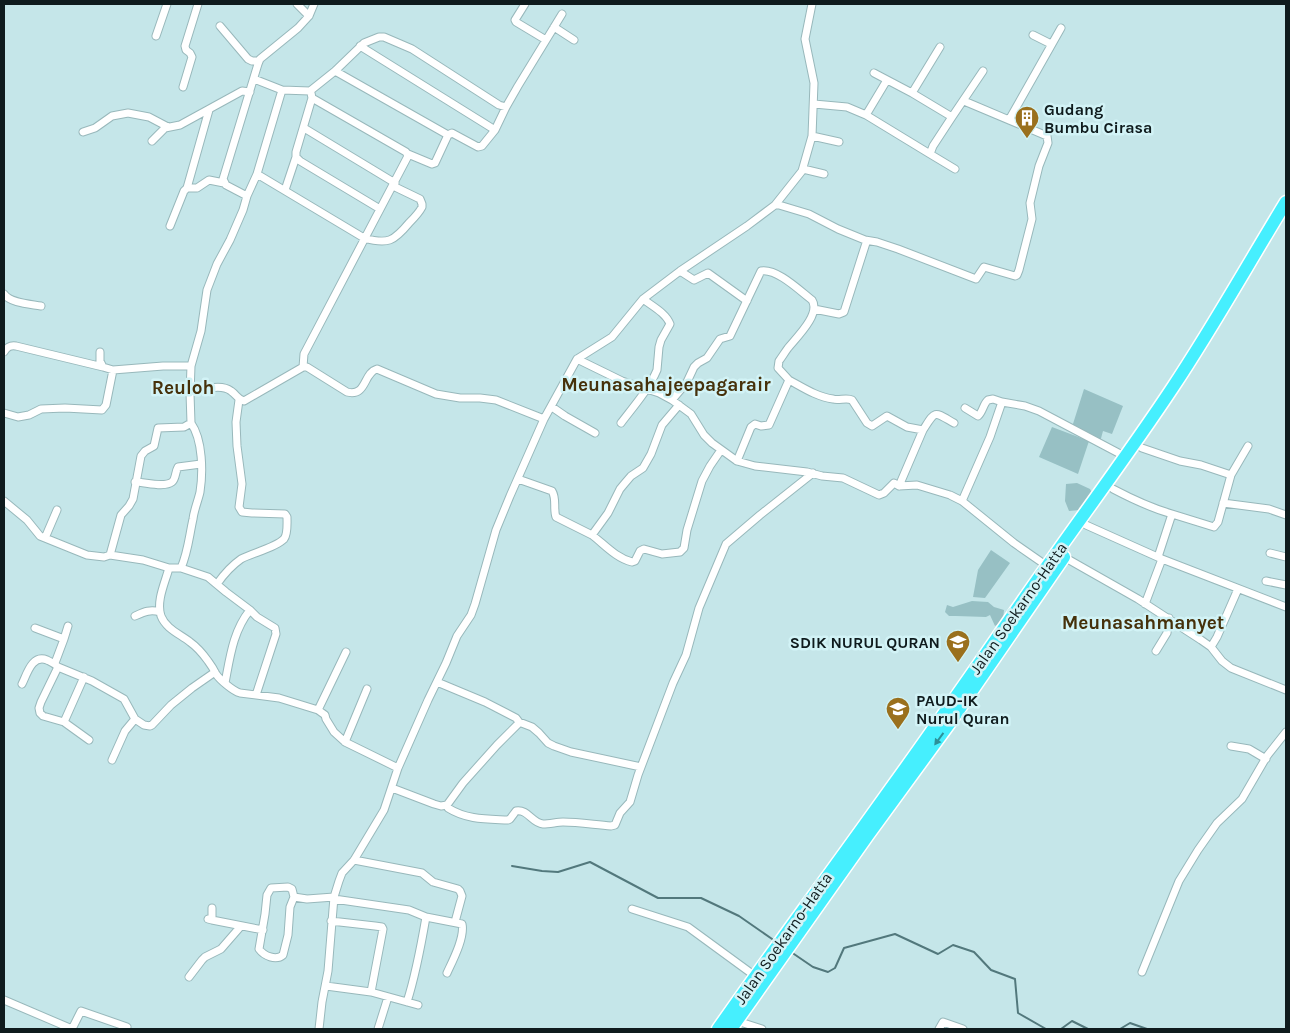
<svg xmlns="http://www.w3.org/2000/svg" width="1290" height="1033" font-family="Karla,sans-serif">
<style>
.green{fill:#97c0c4}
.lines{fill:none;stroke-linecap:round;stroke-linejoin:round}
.stream{stroke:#52787c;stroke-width:2}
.street-casing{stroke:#98b8bb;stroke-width:9}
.highway-casing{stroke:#fff;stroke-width:15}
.street{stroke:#fff;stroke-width:7}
.highway{stroke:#46effe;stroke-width:12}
.oneway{fill:#2d9099}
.labels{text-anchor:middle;stroke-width:5;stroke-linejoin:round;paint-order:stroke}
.poi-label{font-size:16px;font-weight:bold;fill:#0f1b1d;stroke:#d2f3f6;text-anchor:start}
.street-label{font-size:16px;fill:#0f1b1d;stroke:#d2f3f6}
.quarter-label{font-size:19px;font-weight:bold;fill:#46310b;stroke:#d2f3f6}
</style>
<rect width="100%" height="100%" fill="#c5e6e9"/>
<!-- green -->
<path class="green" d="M1084,389l39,17 -11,28 -9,-3 -3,11 -28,-15z
M1052,427l37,14 -11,33 -39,-17z
M1077,483l13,6 2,4 -12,17 -11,1 -4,-10 1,-17z
M991,550l19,13 -25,35 -12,-1 5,-27z
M972,601l16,1 6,5 10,3c-1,9 0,12 -9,16l-5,-11 -4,2 -30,-1h-7l-4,-4 2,-7 6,2z"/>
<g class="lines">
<!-- stream -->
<path class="stream" d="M512,866l30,5 16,1 32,-10 68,36h43l38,18 36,25
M791,952l22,15 15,5 7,-4 9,-20 51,-14 43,20 15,-9 21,7 17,18 24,9 3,34 28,16
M1061,1029l11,-8 16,8
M1120,1029l10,-6 17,6"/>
<defs>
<path id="street" d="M297,4l12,12
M525,4l-10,16 1,2 30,18
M220,26l28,33 4,2h7
M554,27l20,13
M1033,35l18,9
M156,36l11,-32
M360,46l135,84
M335,71l113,64
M874,73l38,20 40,24
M254,79l28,11 28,1 25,-20 29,-28 15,-6h5l28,12 87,56 7,2 12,-21 44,-72
M183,87l9,-30 -2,-4 -4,-3 -1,-4 13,-42
M311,93l1,5 -16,54v5l4,4 80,48
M912,93l28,-46
M814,104l33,3 19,8 64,39 3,-8 19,-29 31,-46
M866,115l21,-35
M1009,120l52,-92
M304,128l91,55
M83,132l12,-4 17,-12 16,-3 21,4 19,10
M812,136l27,6
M152,141l13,-13 15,-3 62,-34 8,1
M408,154l24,10 3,-1 13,-28 4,-2 26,14 4,-1 13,-16 11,-23
M930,154l25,15
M803,169l21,5
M257,174l107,64c24,7 30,3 45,-15 5,-5 10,-10 13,-16v-3l-2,-5 -27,-13
M187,188l22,-78
M285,190l11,-33
M247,196l10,-22 25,-84
M775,205h4l30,9 29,15 27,11 1,3 -22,69 -5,2 -25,-5
M170,226l14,-35 3,-3h10l12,-8 15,3
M865,240l12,2 21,7 78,30 8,-12 31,9 2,-1 2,-5 13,-51 -2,-16 9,-37 9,-23 -1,-7 -83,-35
M680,271l14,9 14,-7 39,28
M4,294c6,9 26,10 37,12
M4,352c3,-5 6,-7 12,-6l87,21
M100,352v9l3,6 10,3 50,-4h28
M577,359l45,22 37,12 13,7 19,14 13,21 8,8 25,18 18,5 52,6 15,4 21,2 36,17 5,-2 10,-10 5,3 18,-1 33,10 12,6 52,42 33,23
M303,367l1,-13 104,-198 -2,-4 -94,-54
M789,380c13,7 28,17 44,19 6,2 13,-2 19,1l15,23 5,3 15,-10 20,11 16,3c13,-20 10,-19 31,-7
M190,393c12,-3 30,-10 41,-2 6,4 6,8 13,10l59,-34h4l40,25c20,5 16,-19 30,-23l59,25 24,4h20l16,2 48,19
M672,400l15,-18 7,-15 4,-4 9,-5 13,-19 10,-3 31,-65c16,-3 39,20 51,29 9,14 -15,37 -24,48 -3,4 -6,9 -9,13l-1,7 11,12 -20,45 -8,1 -6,-2 -4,3 -14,34
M552,407l13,9 30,17
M965,408l13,8c5,-4 5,-12 10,-16l5,-1 9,3
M4,413l14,4 11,-2 12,-6 24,-1 37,2 4,-5 7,-35
M621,423c13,-17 28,-34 36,-53l2,-23 2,-7 9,-16c-4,-11 -18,-18 -27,-25
M1142,448l38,13 21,4 30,10
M518,479l34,12c5,8 1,18 4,26l36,18 16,-22 12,-24 5,-6 6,-7 12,-8 8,-14 11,-29 17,-20
M135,482c10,0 29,6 37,0 4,-3 3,-10 6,-15l23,-3
M899,486l24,-56
M1113,489c19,10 38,19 59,25l-14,43
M4,501l23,19 13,16 47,19 17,2 6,-2 11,-40 8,-9 4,-7 8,-43 4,-5 9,-5 4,-18 26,-1 7,-4 -1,-30 1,-27 10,-35 6,-41 10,-26 13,-24 13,-30 4,-14 -21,-11 -3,-6 35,-115 2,-5 38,-31 11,-12 5,-12
M962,501l28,-64 12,-35 23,4 14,5 87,46
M1223,503l46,6 17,6
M1172,514l42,13 4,-5 13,-47 17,-29
M1086,525l76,34 124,48
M592,535c13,10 24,23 40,27l3,-1 5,-10 4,-2 18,5 18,-2 4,-4 3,-18 15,-49 8,-15 11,-16
M45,538l12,-28
M1270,553l16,4
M110,555l33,5 26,8h12c7,-16 8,-31 12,-49 1,-9 5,-18 7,-27 3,-19 3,-52 -9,-69
M1064,557l74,42 63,41 10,7 11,14 9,7 55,22
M169,568c-4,15 -13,33 -8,48 5,13 19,18 29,26 7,5 13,12 18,19 3,4 6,9 8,13 4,6 17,17 24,19l39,5 39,12 7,5 1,4 8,13 11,10 53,26
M181,568l27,9 18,15 24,18 7,7 18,11 1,6 -20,61
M1266,581l20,4
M217,584c7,-10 14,-18 24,-25 11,-6 34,-11 43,-20 4,-5 3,-16 3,-22l-2,-3 -33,-1 -10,-1 -3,-5 3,-23 -5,-38 -1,-24 3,-22
M1145,604l17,-45
M135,616c9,-4 15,-7 25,-4
M35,628l29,11
M1211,647l6,-10 21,-48
M1156,651l11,-18 2,-15
M55,663l9,-24 4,-13
M58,667l-17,35 -2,6 1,5 3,3 21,6 25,18
M225,683c5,-26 8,-52 25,-73
M22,684c5,-10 10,-30 25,-24 4,2 7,3 11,7l34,14 32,18 11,20 9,6 6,1 2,-1 19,-20 21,-17 23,-16
M318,710l28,-58
M64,722l20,-45
M519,722l13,5 7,6 9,10 6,3 17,6 70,15
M345,742l22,-53
M1231,746l18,3 17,10
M112,760l13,-29 10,-12
M392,788l42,16 7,2 6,-1 16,-22 34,-38 21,-21 1,-2 -3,-4 -31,-16 -48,-20
M447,805l1,3c19,12 39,11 60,12l2,-1 6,-8c12,-2 16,12 27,13 7,0 14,-2 20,-2 16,0 33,3 48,4l4,-1 5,-12 10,-11 8,-27 35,-92 13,-28 13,-47 27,-64 34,-29 53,-42
M354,860l68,13 11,9 25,7 2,2 2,5 -7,26
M288,887l4,2 2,8 -4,10 -2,28 -5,20c-7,6 -19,1 -24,-6l6,-35 2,-19 4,-7z
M294,897l13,2 27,-2
M334,899l75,11 17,7 36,7c3,13 -9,36 -15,49
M632,909l56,18 67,49
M208,919l4,1v-12
M212,920l51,10
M331,921l44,5 7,1 1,2 -12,63
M1142,972l37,-91 19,-31 19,-27 25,-24 25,-43 19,-24
M189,977l13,-17 3,-3 16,-8 20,-23
M326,986l45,6 47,13
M4,1000l68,29
M407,1002c9,-28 14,-56 19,-85
M737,1021l25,8
M72,1029l9,-18 46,16
M319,1029l3,-27 6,-31 6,-74 5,-16 3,-8 12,-13 30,-50 14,-42 30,-68 18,-37 11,-27 14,-21 4,-11 21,-74 14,-34 34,-77 33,-60 35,-22 31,-38 37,-28 67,-45 28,-21 27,-34 10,-35 2,-53 -9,-44 7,-35
M378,1029l10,-32
M939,1029l4,-7 20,7"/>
<path id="highway" d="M718,1029c56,-80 114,-158 171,-238 53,-73 104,-148 156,-222 43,-61 87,-120 128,-182 40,-60 75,-123 113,-185
M731,1029l137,-194 81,-111 115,-167"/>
</defs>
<!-- street casing -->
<use href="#street" class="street-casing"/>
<!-- highway casing -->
<use href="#highway" class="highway-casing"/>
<!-- street -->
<use href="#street" class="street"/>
<!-- highway -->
<use href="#highway" class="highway"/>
</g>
<!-- one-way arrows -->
<defs><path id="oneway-solid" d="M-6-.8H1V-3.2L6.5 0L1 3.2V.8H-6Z" transform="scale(1.25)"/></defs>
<use class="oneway" href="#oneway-solid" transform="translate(939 739) rotate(126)"/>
<!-- icons -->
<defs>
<symbol id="building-pin" viewBox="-11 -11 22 30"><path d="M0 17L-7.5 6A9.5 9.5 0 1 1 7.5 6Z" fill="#9a701d" stroke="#d2f3f6"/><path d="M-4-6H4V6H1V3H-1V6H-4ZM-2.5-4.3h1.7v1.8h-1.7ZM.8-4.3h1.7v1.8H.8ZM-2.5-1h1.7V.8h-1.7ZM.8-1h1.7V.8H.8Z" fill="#fff"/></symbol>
<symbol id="school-pin" viewBox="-11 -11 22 30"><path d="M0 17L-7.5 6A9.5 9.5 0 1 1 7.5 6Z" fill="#9a701d" stroke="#d2f3f6"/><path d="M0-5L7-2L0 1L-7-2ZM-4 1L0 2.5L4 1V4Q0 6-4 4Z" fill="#fff"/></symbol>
</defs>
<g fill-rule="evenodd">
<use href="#building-pin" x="1013" y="104" width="28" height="38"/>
<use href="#school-pin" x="944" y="628" width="28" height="38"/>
<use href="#school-pin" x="884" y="695" width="28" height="38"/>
</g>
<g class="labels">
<!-- poi labels -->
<g class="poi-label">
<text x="1044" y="115">Gudang<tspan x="1044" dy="18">Bumbu Cirasa</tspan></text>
<text x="940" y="648" text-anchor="end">SDIK NURUL QURAN</text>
<text x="916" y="706">PAUD-IK<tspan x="916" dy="18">Nurul Quran</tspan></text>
</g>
<!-- street labels -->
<g class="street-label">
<text transform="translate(1018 608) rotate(-55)" y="6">Jalan Soekarno-Hatta</text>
<text transform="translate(783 938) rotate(-55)" y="6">Jalan Soekarno-Hatta</text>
</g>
<!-- quarter labels -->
<g class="quarter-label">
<text x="666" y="391">Meunasahajeepagarair</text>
<text x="183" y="394">Reuloh</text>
<text x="1143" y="629">Meunasahmanyet</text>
</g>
</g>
<!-- border -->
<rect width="1290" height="1033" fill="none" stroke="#0f1b1d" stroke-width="10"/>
</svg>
